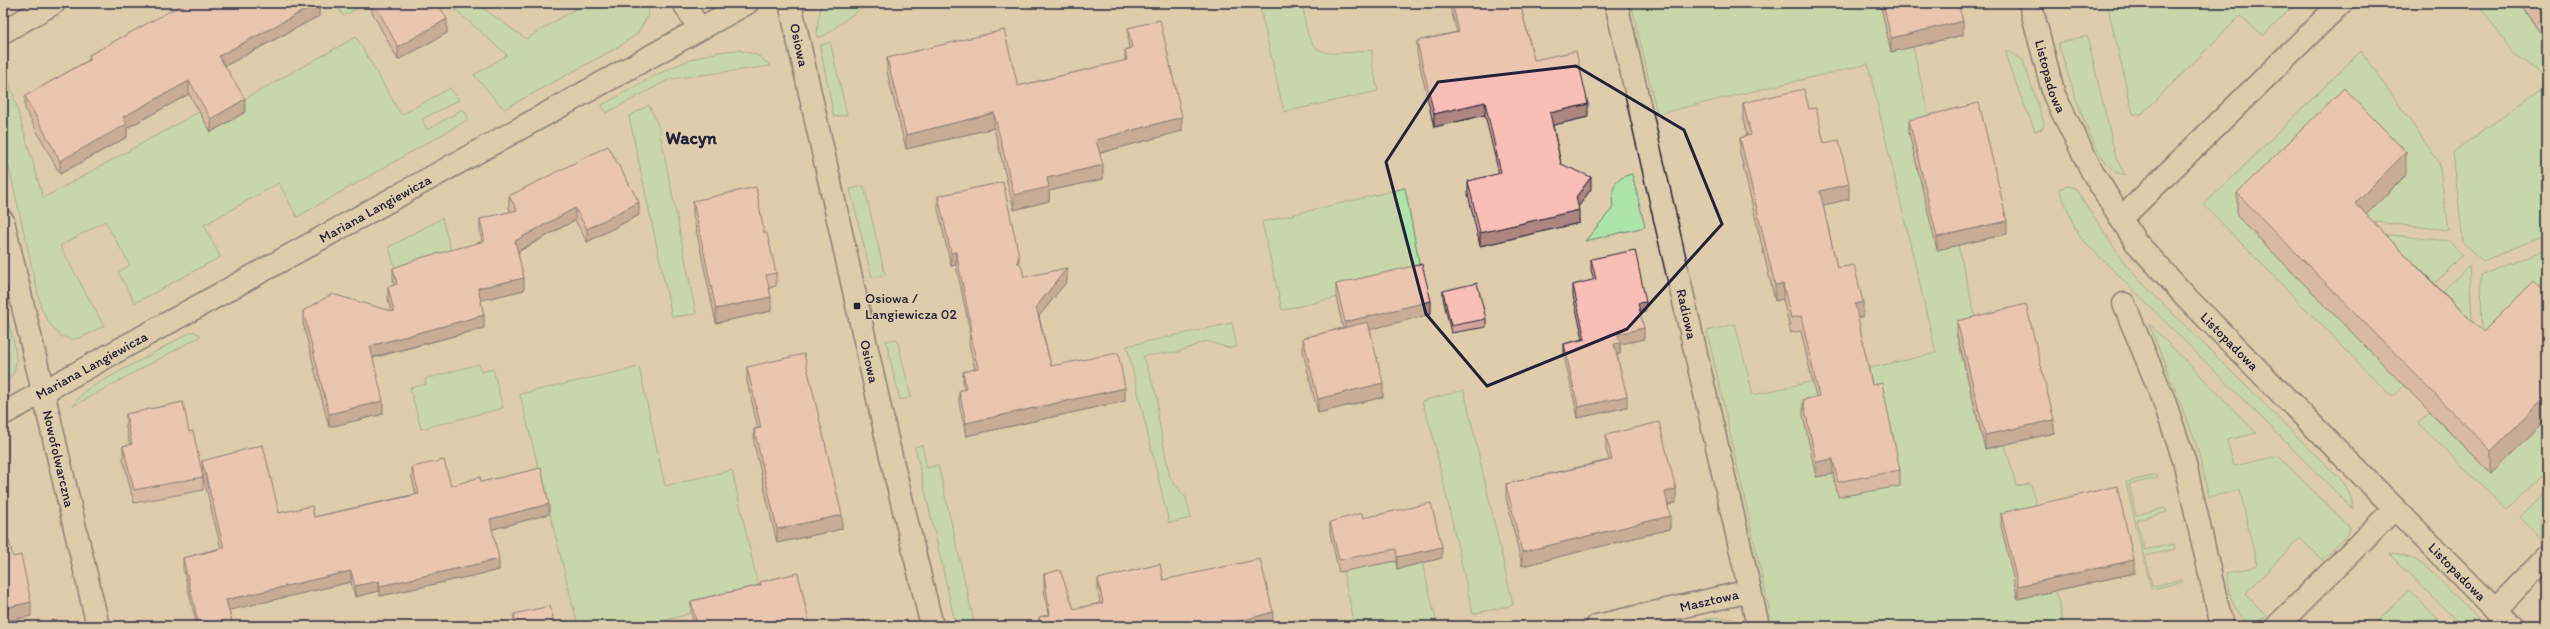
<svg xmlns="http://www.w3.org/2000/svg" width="2550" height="629" font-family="Itim,sans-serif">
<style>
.green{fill:#ade5a9;stroke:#688472}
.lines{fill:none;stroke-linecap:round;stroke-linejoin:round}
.minor-casing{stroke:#22223b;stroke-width:25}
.minor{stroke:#deccaa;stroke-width:22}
.wall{fill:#d6a39c;stroke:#22223b}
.shaded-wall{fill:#ae857f;stroke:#22223b}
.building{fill:#f9beb5;stroke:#22223b}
.marked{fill:none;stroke:#22223b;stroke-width:3;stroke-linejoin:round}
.poi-dot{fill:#22223b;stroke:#deccaa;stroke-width:1.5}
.labels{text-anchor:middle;stroke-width:3;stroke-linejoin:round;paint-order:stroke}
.street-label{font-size:14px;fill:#22223b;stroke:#deccaa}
.poi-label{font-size:14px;fill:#22223b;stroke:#deccaa;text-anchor:start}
.district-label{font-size:18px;font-weight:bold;fill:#22223b;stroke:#deccaa}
</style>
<rect width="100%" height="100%" fill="#deccaa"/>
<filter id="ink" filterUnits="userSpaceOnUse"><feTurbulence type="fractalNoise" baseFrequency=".025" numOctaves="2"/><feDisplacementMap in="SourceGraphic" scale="8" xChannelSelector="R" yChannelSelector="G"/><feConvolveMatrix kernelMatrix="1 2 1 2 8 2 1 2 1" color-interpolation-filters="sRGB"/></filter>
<g filter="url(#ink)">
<!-- green -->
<path class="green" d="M336,3h32l-25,13z
M448,3h28l50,36 59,-36h64l-1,13 -11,18 -19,13 -114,62 -30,-34 33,-20z
M822,3h46l-44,33 -7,1 1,-16z
M1303,3c4,57 18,53 69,47v13l6,28 -94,21 -25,-108z
M1631,3h249l33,43 18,81 -22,6 15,58 34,54 20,83 -22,6 29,115 20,-5 11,42 15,-2 33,142h-291l-66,-295 28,-7 18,71 183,-42 -68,-289 -211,50z
M2107,3h189l-33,33 -23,-20 -99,99 -8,-1z
M2478,3h41l25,36 3,-2v41l-34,-25z
M2087,36l29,122 9,17c-4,-1 -9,-2 -12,-5 -25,-22 -44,-94 -55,-127z
M356,37l45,78 49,-27 9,12 -37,19 5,11 36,-21 6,10 -172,98 -18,-34 -75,42 16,32 -85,46 -17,-31 12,-7 -25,-44 -45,25 44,80c-9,4 -19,11 -29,13 -16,3 -29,-20 -34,-32l-38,-166v-81l40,138 156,-86 12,20 33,-19 -5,-11z
M830,42l17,73 -13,2 -14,-71z
M738,50l19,5 14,11 -101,13 -64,34 -4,-8c43,-23 86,-53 136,-55z
M2006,50l17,10 21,63 -2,6 -7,2 -27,-67z
M2361,51l78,111 9,68 -82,-9 -11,5 51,-51 -62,-64 -107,105 167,169 -12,12 -188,-192z
M2540,90l7,5v139l-64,27 -20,-19 -10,-90z
M649,105l10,23 37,186 -24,3 -43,-201z
M1632,174l13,53 -60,14 28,-33c-2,-18 0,-30 19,-34z
M864,186l21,89 -13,3 -22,-89z
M2067,186l8,2 48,73 17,20 204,202 7,14 3,13 -276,-275 -19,-46z
M1405,188l17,90 -140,32 -20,-88z
M442,218l12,43 -56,18 -9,-32z
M2361,232l88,9 13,15 -39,39z
M2547,249v68l-65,19 -1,-61z
M2469,265l4,73 -42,-35z
M3,307c6,22 26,62 0,77z
M1232,323l5,24 -7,1 -24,-7 -28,11 -35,4 15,43 -1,13 13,66 16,20 5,20 -22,5 -42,-177z
M2149,324l108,109 -30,7 7,26 44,-10 72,71 -5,11 -23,22 -22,-22 -49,50 -6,6 22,22 -8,5 -12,1c-16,-12 -17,-30 -20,-49l30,-7 -17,-76 -31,7 -13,-54z
M193,331l8,5 -128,70 13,-16z
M897,339l14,58 -11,3 -14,-59z
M479,364l2,8 12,-3 10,39 -82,21 -11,-41 16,-4 -1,-5z
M639,367l26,119 67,-16 29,129 -70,14 -44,13h-69l-58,-232z
M1464,390l49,215 -40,9 -41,-182 -10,-31z
M2429,412l62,62 56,-55v50l-40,41 -89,-87z
M922,445l5,23 11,-3 37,161h-19l-41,-179z
M2157,475l1,3 -29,6 7,31 29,-7 2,4 -30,8 7,30 30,-6 1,5 -30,7 7,30 30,-6 1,2 -32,7 -25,-107z
M2547,490v23l-7,7 1,19 -21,-22z
M2389,554l15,2 18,7 64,63h-24z
M1396,561l1,8 25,-6 15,60 -13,3h-69l-12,-55z
M2409,590l35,36h-71z
M1717,617l17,2 2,7h-63z"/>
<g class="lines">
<defs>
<g id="minor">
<path d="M684,3l15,26"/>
<path id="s1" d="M790,3l98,441 44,182"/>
<path id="s2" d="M1616,3l142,623"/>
<path id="s3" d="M2030,3l24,92 39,78 42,68 53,58 323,327"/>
<path d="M3,32l51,-29"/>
<path d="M2121,219l220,-216"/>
<path id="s4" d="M3,221l95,405"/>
<path d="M2124,304l39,94 21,62 38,166"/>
<path id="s5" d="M3,414l744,-411"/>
<path d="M2495,610l52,-53"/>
<path id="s6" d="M1597,626l153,-35"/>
<path d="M2277,626l117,-117"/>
</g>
</defs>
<!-- minor casing -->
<use href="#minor" class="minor-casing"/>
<!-- minor -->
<use href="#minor" class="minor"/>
</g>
<!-- wall -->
<path class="wall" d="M319,3v13l-94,50 20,46 -34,20 -22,-38 -62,34v9l-67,37 -35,-65v-13l64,-36v-5z
M372,3h66l9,30 -49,27 -26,-48z
M1449,3h71l14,57 54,57 -35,8 8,39 30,25 -13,18 1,16 -99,23 -12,-52v-13l31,-7 -14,-59 -51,12 -17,-74v-12l40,-9z
M1880,3h78l5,32 -72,17z
M2519,3h28v34l-2,2z
M1128,28l54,103 -82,22 3,26 -54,12v10l-35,9 -20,-82 -88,21 -19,-77v-14l131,28 107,-25v-11l4,-1 -1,-7z
M1743,103l66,6 40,90 -26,6 14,63 26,49 -5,2 14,66 28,85v16l-62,11 -5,-23 -17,3 -13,-62v-15l13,-3 -15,-66 -10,2 -8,-34 -8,2 -35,-148v-15l7,-2 -4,-18z
M1909,120l98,114 -70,16 -28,-117z
M2406,175l-40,40 117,117 51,-51 -43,193 -254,-258v-23z
M509,196l130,19 -52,27 -12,-22 -57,32 6,38 -43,10 3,28 -111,30 10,56 -54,13 -26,-104v-12h88l-3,-12v-12l6,-2 -1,-4v-13l89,-26 -2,-10v-13l31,-7 -2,-4z
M938,196l81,67 5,14 43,4 -28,35 12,50 74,35 -159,35 -7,-33v-12l5,-2 -1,-4v-13l12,-3 -6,-25 1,-13 -14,-66 -5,1 -13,-57z
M693,201l71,32 12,40v13l-7,2 2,23 -55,12 -23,-108z
M1591,259l55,53 -6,2 4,25 -24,5v10h-3l10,53 -49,11 -14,-63v-11l19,-5 -10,-43v-11l21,-5 -3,-10z
M1336,284l95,30 -61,15 13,68 -65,16 -15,-61v-14l40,-10 -7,-31z
M1443,291l43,28v8l-35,6 -8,-35z
M1957,321l97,112 -69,16 -28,-115z
M747,367l95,162 -65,14 -23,-100v-14l4,-1 -11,-47z
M126,414l63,18 14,45v13l-69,13 -11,-44v-13l7,-1 -4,-17z
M1606,435l70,68 -8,2 2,24 -148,37 -16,-69v-13l103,-24 -3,-11z
M202,461l77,52 35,4 102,-23 -4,-16v-11l39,19 30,-4 68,32 -57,15 7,41 -119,26 -1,-5 -24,6 -4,-15 -122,28 4,16h-36l-14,-58v-10l38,-10 -19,-76z
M2001,513l133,60 -116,26 -17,-73z
M1363,518l79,40 -45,11 -1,-8 -57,11 -9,-39v-11z
M1044,574l30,35 26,-6 -2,-11v-13l65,1 110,45 -4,1h-230v-9l9,-2 -4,-27z
M760,582l50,44h-116l-3,-13v-12l69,-16z
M514,614l41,12h-41z"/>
<!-- shaded-wall -->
<path class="shaded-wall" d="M318,3h1v13l-100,53v-13z
M2547,17v20l-2,2v-21z
M447,19v14l-49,27v-13z
M1963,21v14l-72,17v-14z
M189,81v13l-62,34v9l-67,37v-13l63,-44z
M245,99v13l-34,20v-13z
M1485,102v13l-51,12v-13z
M1588,104v13l-38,9v-13z
M994,113v15l-88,21v-14z
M1182,117v14l-86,23v-14z
M2406,152v23l-51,51v-23z
M1103,165v14l-54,12v10l-35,9v-15l33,-17z
M1591,177v12l-15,21v-13z
M1849,184v15l-29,7v-15z
M639,202v13l-52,27v-13z
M575,208v12l-60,33v-12z
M1579,210v13l-99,23v-13z
M2007,221v13l-70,16v-13z
M956,252v13l-5,1v-13z
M1019,256v13l-2,-7z
M1067,268v13l-31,39v-13z
M524,278v12l-46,11v-13z
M1783,284v15l-8,2v-16z
M771,297v14l-55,12v-14z
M1431,301v13l-86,22v-14z
M1646,302v10l-8,2v-11z
M1863,302v15l-8,2v-15z
M484,315v13l-114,30v-12z
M1644,328v11l-24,5v10l-6,1v-11l4,-10z
M1383,383v14l-65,16v-14z
M1125,388v13l-159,35v-13z
M1627,396v11l-49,11v-11z
M2547,396v23l-56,55v-23z
M383,401v13l-54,13v-13z
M2054,420v13l-69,16v-14z
M1833,459v15l-17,3v-15z
M1676,489v14l-11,2v-13z
M549,504v10l-59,16v-11z
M842,515v14l-65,14v-14z
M1670,516v13l-148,37v-14z
M1442,547v11l-45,11v-12z
M499,559v11l-119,26v-10z
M2134,560v13l-116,26v-13z
M351,571v11l-125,29v-11z
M379,581v10l-24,6v-11z
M31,602v14l-28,6v-14z
M1273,612v13l-4,1h-47z"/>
<!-- building -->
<path class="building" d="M185,3h133l-99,53 26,43 -34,20 -22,-38 -66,36 4,7 -67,37 -35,-65 66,-37 -2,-4z
M374,3h64l9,16 -49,28z
M1452,3h68l14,57 42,-9 12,53 -38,9 11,51 30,13 -15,20 3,13 -99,23 -12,-52 33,-8 -16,-71 -51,12 -17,-73 42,-9z
M1883,3h75l5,18 -72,17z
M2534,3h13v14l-2,1z
M1160,20l22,97 -86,23 7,25 -56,13 2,9 -35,8 -20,-82 -88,22 -19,-77 117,-28 14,56 109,-26 -2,-10 7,-2 -4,-20z
M2344,88l62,64 -51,51 72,74 56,55 51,-51 13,13v102l-56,55 -254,-258z
M1804,89l5,20 7,-1 8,35 15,-3 10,44 -29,7 17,77 17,-3 9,37 -8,2 17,81 10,-2 18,87 -62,12 -5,-23 -17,3 -13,-62 16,-4 -18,-80 -10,2 -8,-34 -8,1 -35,-147 11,-3 -8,-32z
M1979,103l28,118 -70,16 -28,-117z
M608,146l31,56 -52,27 -12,-21 -60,33 9,37 -46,10 6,27 -114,31 13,55 -54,13 -26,-103 29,-17 62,18 -6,-25 9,-3 -4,-16 31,-11 61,-16 -5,-22 37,-9 -8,-14z
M1003,182l16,74 -2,6 4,3 3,12 43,-9 -31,39 15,59 67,-13 7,35 -159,35 -7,-32 7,-2 -3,-17 15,-4 -9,-37h3l-16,-79 -5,1 -13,-57z
M756,187l8,46h3l9,40 -10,2 5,22 -55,12 -23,-108z
M1635,250l11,52 -8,1 6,25 -26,6 2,9 -6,1 13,52 -49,11 -14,-63 21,-5 -12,-54 23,-6 -5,-20z
M1422,264l9,37 -86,21 -9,-38z
M1477,283l9,36 -35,7 -8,-35z
M2026,304l28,116 -69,15 -28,-114z
M1368,322l15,61 -65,16 -15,-61z
M804,354l38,161 -65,14 -23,-100 7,-1 -14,-61z
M183,402l6,30 4,-1 10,46 -69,13 -11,-44 9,-2 -6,-30z
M1659,422l17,67 -11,3 5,24 -148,36 -16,-68 106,-24 -6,-25z
M263,445l16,68 33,-7 2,11 105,-23 -7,-27 32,-7 7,26 29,-9 1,5 60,-14 8,36 -59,15 9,40 -119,27 -1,-5 -24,5 -4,-15 -125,29 7,26h-34l-16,-68 41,-10 -22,-87z
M2117,486l17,74 -116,26 -17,-73z
M1431,503l11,44 -45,10 -1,-8 -57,11 -9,-38 32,-9 1,5z
M5,525l8,32 8,-2 10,47 -28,6v-82z
M1260,559l13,53 -51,14h-181l-2,-9 11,-2 -6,-41 16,-4 14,39 29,-6 -5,-24 62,-15 3,16z
M798,573l12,53h-113l-6,-25 70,-16 -1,-3z
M550,606l5,20h-39l-2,-12z
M865,620l1,6h-26z"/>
</g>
<!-- marked area -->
<path d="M0 0H2550V629H0ZM1576,66l108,64 38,94 -95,105 -140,57 -61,-72 -40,-152 52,-80z" fill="#deccaa" fill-opacity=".55" fill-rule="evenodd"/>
<path class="marked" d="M1576,66l108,64 38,94 -95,105 -140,57 -61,-72 -40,-152 52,-80z"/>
<!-- markers -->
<rect class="poi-dot" x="853" y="302" width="8" height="8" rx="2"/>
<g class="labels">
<!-- street labels -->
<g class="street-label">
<text dy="5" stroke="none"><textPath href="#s1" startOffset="43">Osiowa</textPath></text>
<text dy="5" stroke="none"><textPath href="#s3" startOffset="76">Listopadowa</textPath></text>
<text dy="5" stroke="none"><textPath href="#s5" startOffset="425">Mariana Langiewicza</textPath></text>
<text dy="5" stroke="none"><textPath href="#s2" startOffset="319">Radiowa</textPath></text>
<text dy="5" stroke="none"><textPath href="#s3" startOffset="400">Listopadowa</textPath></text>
<text dy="5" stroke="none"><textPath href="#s1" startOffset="367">Osiowa</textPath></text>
<text dy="5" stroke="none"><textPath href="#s5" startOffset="101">Mariana Langiewicza</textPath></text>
<text dy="5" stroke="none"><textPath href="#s4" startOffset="244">Nowofolwarczna</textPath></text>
<text dy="5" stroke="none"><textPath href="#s3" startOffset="724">Listopadowa</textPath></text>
<text dy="5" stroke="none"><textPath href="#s6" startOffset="115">Masztowa</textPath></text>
</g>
<!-- poi labels -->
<g class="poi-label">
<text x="865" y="303">Osiowa /<tspan x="865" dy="16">Langiewicza 02</tspan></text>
</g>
<!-- district labels -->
<g class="district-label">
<text x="691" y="144">Wacyn</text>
</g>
</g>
<!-- margin -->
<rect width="2550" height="629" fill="none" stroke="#deccaa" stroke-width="16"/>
<rect x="8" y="8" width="2534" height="613" fill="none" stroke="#22223b" stroke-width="1.5" filter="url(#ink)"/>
</svg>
